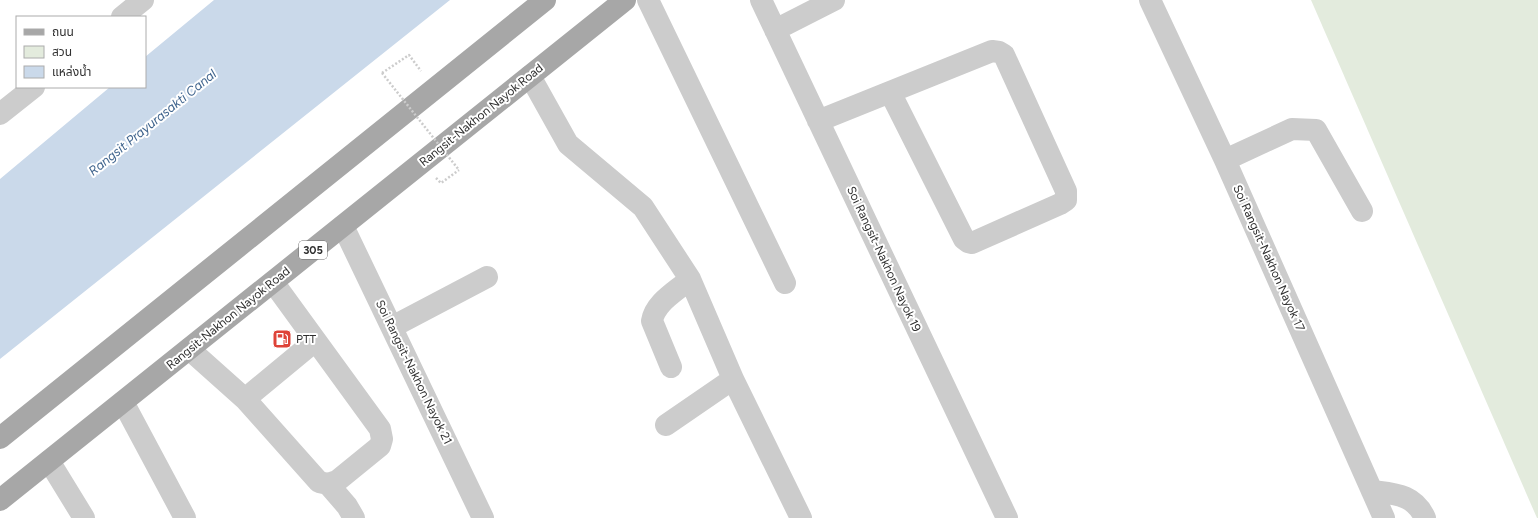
<svg xmlns="http://www.w3.org/2000/svg" width="1538" height="518" font-family="Figtree,'Noto Sans Thai',sans-serif">
<style>
.green{fill:#e3ebdd}
.water{fill:#cad9ea}
.lines{fill:none;stroke-linecap:round;stroke-linejoin:round}
.path{stroke:#ccc;stroke-width:2.5;stroke-dasharray:2 2;stroke-linecap:butt}
.minor{stroke:#ccc;stroke-width:22}
.major{stroke:#a7a7a7;stroke-width:22}
.path-bridge{stroke:#ccc;stroke-width:2.5;stroke-dasharray:2 2;stroke-linecap:butt}
.labels{text-anchor:middle;stroke-width:4;stroke-linejoin:round;paint-order:stroke}
.shield{fill:#fff;stroke:#6d6d6d;stroke-width:1}
.shield-label{font-size:11px;font-weight:bold;fill:#2f2f2f}
.street-label{font-size:12px;fill:#2f2f2f;stroke:#fff}
.poi-label{font-size:12px;fill:#2f2f2f;stroke:#fff;text-anchor:start}
.water-label{font-size:13px;font-style:italic;fill:#40658e;stroke:#fff}
</style>
<rect width="100%" height="100%" fill="#fff"/>
<!-- green -->
<path class="green" d="M1311,0h227v518h-1z"/>
<!-- water -->
<path class="water" d="M214,0h236l-450,359v-180l110,-92h35v-30z"/>
<g class="lines">
<!-- path -->
<path class="path" d="M382,73l27,-18 12,16
M436,178l5,5 18,-13"/>
<!-- minor -->
<path class="minor" d="M648,0l137,283
M761,0l246,518
M1150,0l75,160 159,358
M122,17l21,-17
M775,30l59,-30
M530,76l38,68 75,63 47,72 43,100 68,139
M0,114l34,-27
M818,121l174,-70 7,1 5,3 62,136v9l-6,4 -88,39 -4,-1 -4,-3 -74,-147
M1225,160l67,-31 24,1 46,81
M343,226l140,292
M392,327l95,-50
M189,349l56,50 74,83 9,2 9,-3 43,-35 2,-7 -2,-10 -107,-147
M671,367l-19,-46c3,-19 25,-30 38,-42
M245,399l70,-58
M123,402l62,116
M666,425l67,-46
M49,461l35,57
M328,484l19,22 7,12
M1372,491c23,3 42,3 53,27"/>
<!-- major -->
<path class="major" d="M0,438l545,-438
M0,500l625,-500"/>
<!-- path-bridge -->
<path class="path-bridge" d="M382,73l77,97"/>
</g>
<!-- icons -->
<defs>
<symbol id="fuel-square" viewBox="-11 -11 22 22"><rect x="-9" y="-9" width="18" height="18" rx="4" fill="#de4338" stroke="#fff"/><path d="M-5.5-6h7V0h2V4h1.3V-2.5L3-4.5l.8-.8L6-3V5H2.5V1h-1V6h-7ZM-4.2-4.7v3.2H.2V-4.7Z" fill="#fff"/></symbol>
</defs>
<g fill-rule="evenodd">
<use href="#fuel-square" x="271" y="328" width="22" height="22"/>
</g>
<g class="labels">
<!-- shield labels -->
<rect class="shield" x="299" y="241" width="28" height="18" rx="3"/>
<g class="shield-label">
<text x="313" y="254">305</text>
</g>
<!-- street labels -->
<g class="street-label">
<text transform="translate(481 115) rotate(-39)" y="4">Rangsit-Nakhon Nayok Road</text>
<text transform="translate(1269 258) rotate(66)" y="4">Soi Rangsit-Nakhon Nayok 17</text>
<text transform="translate(884 259) rotate(65)" y="4">Soi Rangsit-Nakhon Nayok 19</text>
<text transform="translate(228 318) rotate(-39)" y="4">Rangsit-Nakhon Nayok Road</text>
<text transform="translate(414 372) rotate(64)" y="4">Soi Rangsit-Nakhon Nayok 21</text>
</g>
<!-- poi labels -->
<g class="poi-label">
<text x="296" y="343">PTT</text>
</g>
<!-- water labels -->
<g class="water-label">
<text transform="translate(152 122) rotate(-39)" y="5">Rangsit Prayurasakti Canal</text>
</g>
</g>
<!-- legend -->
<rect x="16" y="16" width="130" height="72" fill="#ffffff" stroke="#acacac"/>
<rect x="24" y="29" width="20" height="6" fill="#a7a7a7" stroke="#acacac"/>
<text x="52" y="36" font-size="12" fill="#2f2f2f">ถนน</text>
<rect x="24" y="46" width="20" height="12" fill="#e3ebdd" stroke="#acacac"/>
<text x="52" y="56" font-size="12" fill="#2f2f2f">สวน</text>
<rect x="24" y="66" width="20" height="12" fill="#cad9ea" stroke="#acacac"/>
<text x="52" y="76" font-size="12" fill="#2f2f2f">แหล่งน้ำ</text>
</svg>
